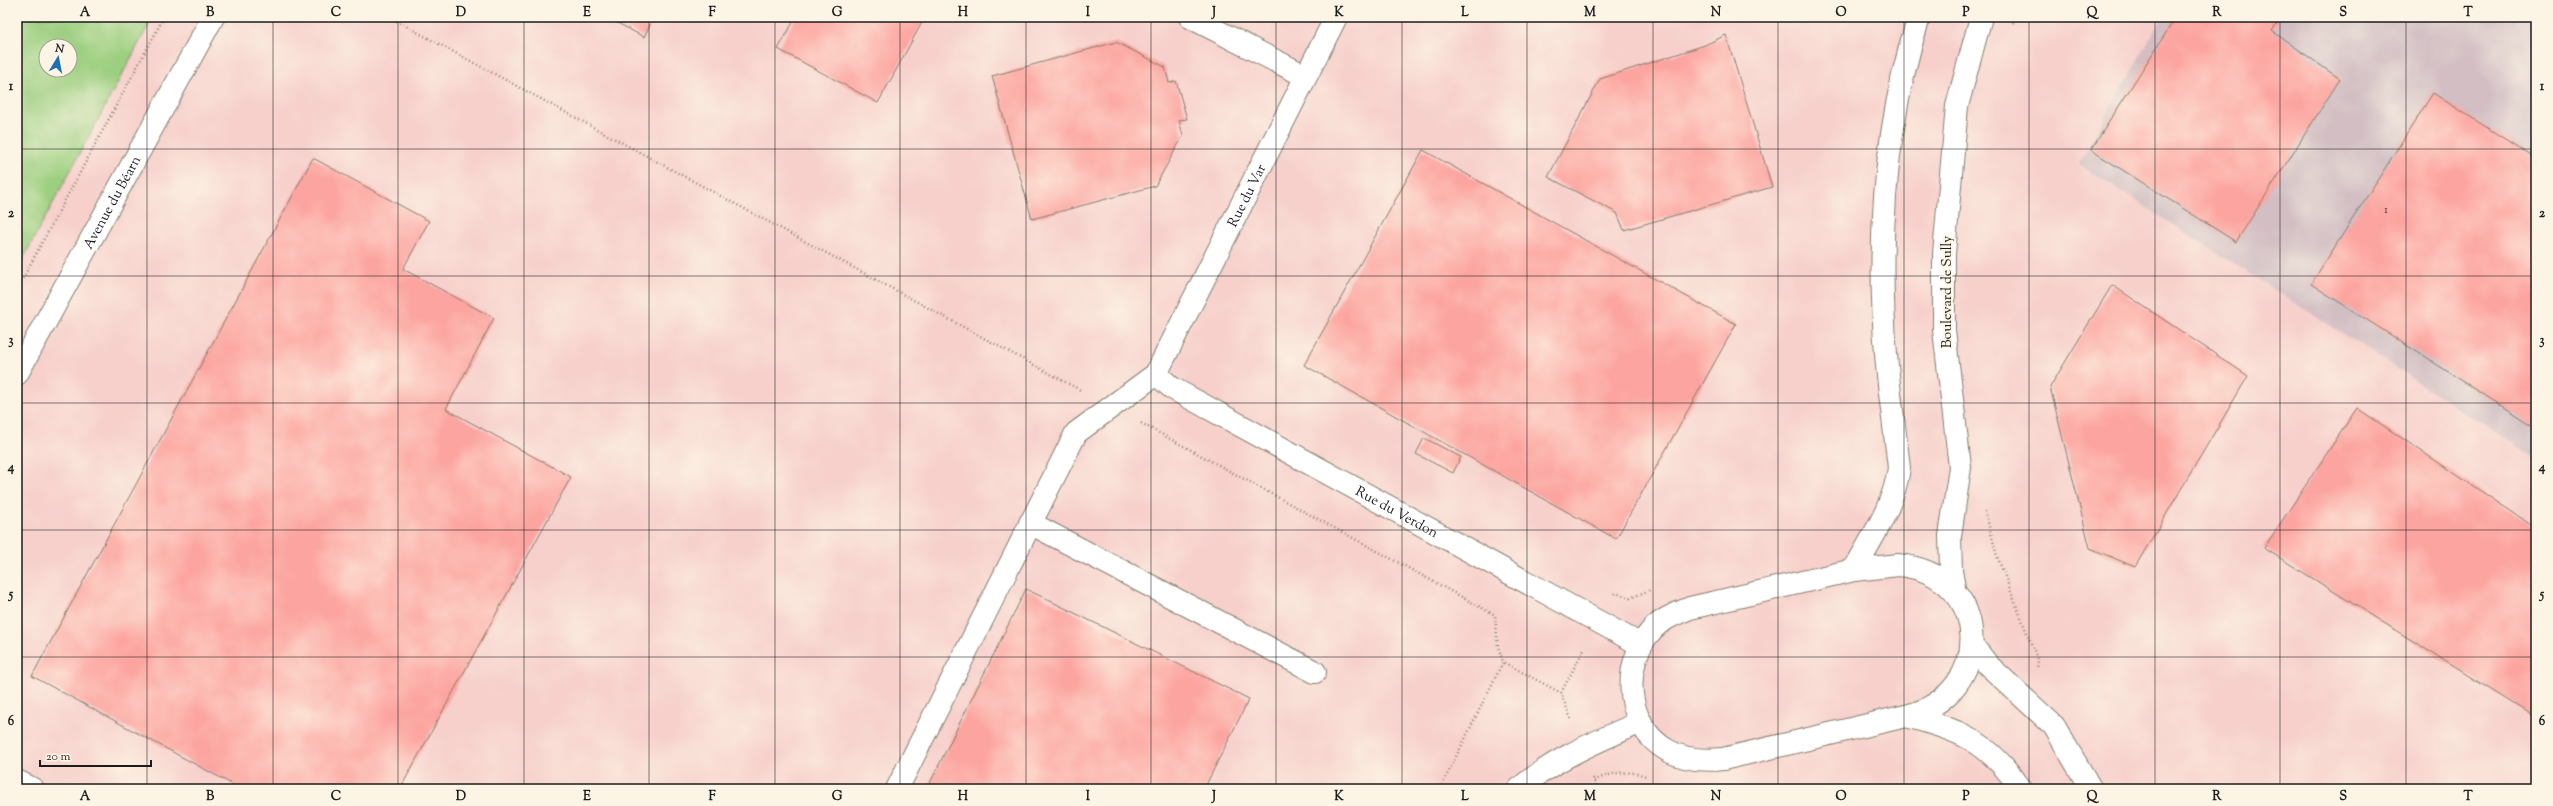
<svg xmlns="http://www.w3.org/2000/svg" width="2553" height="806" font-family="'Sorts Mill Goudy',serif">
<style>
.built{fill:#f7d0cc}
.industrial{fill:#d2bec3}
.green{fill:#9ccf7f;stroke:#5c764e;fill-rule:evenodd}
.building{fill:#fca5a0}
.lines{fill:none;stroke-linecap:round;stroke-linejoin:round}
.minor-casing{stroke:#857d6c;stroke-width:24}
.major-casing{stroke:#857d6c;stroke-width:24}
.path{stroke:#857d6c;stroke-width:2.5;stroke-dasharray:1 3;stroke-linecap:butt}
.minor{stroke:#fff;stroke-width:22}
.major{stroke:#fff;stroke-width:22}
.grid{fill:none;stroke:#1c1c1c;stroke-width:1;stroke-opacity:0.55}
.labels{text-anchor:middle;stroke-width:3.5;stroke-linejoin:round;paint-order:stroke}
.number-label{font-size:12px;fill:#543e3d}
.street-label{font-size:14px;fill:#1c1c1c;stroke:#fcf5e5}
.neatline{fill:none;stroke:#1c1c1c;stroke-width:1.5}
.grid-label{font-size:13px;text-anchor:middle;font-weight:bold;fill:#1c1c1c}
</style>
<rect width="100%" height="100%" fill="#fcf5e5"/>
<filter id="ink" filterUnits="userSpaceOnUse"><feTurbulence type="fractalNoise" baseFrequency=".025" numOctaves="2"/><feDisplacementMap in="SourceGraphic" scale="8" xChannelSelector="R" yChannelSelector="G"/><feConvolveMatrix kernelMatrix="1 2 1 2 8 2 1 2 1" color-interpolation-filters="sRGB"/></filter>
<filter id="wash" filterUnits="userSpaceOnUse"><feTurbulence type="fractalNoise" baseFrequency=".012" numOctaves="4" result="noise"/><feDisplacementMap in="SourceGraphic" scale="16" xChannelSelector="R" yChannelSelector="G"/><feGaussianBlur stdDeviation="0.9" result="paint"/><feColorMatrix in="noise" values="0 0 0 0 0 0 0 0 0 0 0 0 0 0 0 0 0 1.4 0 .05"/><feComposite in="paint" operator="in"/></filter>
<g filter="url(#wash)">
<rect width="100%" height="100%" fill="#eedebd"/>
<!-- built -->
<path class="built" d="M117,17h2045l-83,147 457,294v331h-2519v-562z"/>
<!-- industrial -->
<path class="industrial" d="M2162,17h374v441l-457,-294z"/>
<!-- green -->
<path class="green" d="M17,17h136l-136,253zM46,46h24v24h-24z"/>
<g id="blocks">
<!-- building -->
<path class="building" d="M606,17h48l-10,20z
M796,17h129l-47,86 -100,-54z
M2176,17h105l-9,14 68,48 -104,163 -145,-92z
M1726,35l46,152 -148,43 -7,-17 -69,-36 52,-98 105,-34z
M1116,42l49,25 4,16 7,-2 11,38 -8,1 4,16 -28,50 -123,33 -40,-143z
M2433,93l103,66v269l-225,-144z
M1423,150l313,174 -120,215 -312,-174z
M313,158l116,63 -26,48 91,49 -48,91 125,68 -171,312h-159l-209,-113z
M2112,285l136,91 -113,191 -45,-19 -40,-161z
M2357,408l179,120v190l-272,-170z
M1424,438l37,19 -8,16 -37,-19z
M1026,589l223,110 -45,90h-277z"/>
</g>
</g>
<g filter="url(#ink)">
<use href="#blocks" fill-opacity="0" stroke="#857d6c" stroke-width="1"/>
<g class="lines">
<defs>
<g id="minor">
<path d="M1190,17l115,59"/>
<path id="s1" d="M17,374l196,-357"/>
<path id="s2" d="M1156,374l16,14 469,257"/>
<path d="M1030,523l285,149"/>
<path d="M17,781l16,8"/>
<path id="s3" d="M897,789l179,-356 80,-59 180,-357"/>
<path d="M1519,789c36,-31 79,-48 122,-67"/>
</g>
<path id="major" d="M1898,565c94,8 99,129 8,151l-183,43c-19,2 -39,1 -56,-9 -42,-24 -46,-85 -16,-119 10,-12 25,-17 39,-23l164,-38z
M1854,570c18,-33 40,-64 45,-102 -4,-38 -10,-76 -13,-114 -9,-114 -2,-228 33,-337
M1955,593l-4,-22 -1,-35 10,-69 -16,-137v-76l13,-148 24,-89
M1973,646l15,19 66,61 37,63
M1906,716c55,14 82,25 115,73"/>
</defs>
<!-- minor casing -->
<use href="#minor" class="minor-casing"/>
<!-- major casing -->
<use href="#major" class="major-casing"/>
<!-- path -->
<path class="path" d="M389,17l693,374
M2013,23l2,-6
M17,289l147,-272
M1141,423l354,192 3,31 5,16 58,31
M1985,511l12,45 41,105 -1,8
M1615,594l1,-1 14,5 20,-8
M1571,719l-10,-26 23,-44
M1593,778l4,11
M1594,781c18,-9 35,-12 54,-4
M1440,789l63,-127"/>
<!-- minor -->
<use href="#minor" class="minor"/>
<!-- major -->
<use href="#major" class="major"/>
</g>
</g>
<!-- grid -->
<path class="grid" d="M147,17v772M273,17v772M398,17v772M524,17v772M649,17v772M775,17v772M900,17v772M1026,17v772M1151,17v772M1276,17v772M1402,17v772M1527,17v772M1653,17v772M1778,17v772M1904,17v772M2029,17v772M2155,17v772M2280,17v772M2406,17v772M17,149h2519M17,276h2519M17,403h2519M17,530h2519M17,657h2519"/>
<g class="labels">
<!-- number labels -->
<g class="number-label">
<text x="2386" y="213">1</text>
</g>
<!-- street labels -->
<g class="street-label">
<text dy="5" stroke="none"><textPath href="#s3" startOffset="698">Rue du Var</textPath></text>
<text dy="5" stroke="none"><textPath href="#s1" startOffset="196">Avenue du Béarn</textPath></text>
<text transform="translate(1946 292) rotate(-90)" y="5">Boulevard de Sully</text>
<text dy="5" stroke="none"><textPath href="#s2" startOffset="278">Rue du Verdon</textPath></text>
</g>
</g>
<!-- margin -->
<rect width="2553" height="806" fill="none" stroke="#fcf5e5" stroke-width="44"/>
<!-- north arrow -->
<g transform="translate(58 58) rotate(10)"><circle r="19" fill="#fcf5e5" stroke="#a29e95"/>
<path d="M0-3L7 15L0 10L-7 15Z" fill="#1f6fb2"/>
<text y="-6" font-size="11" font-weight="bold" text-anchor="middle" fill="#1c1c1c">N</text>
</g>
<!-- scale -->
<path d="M40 760v6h111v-6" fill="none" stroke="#1c1c1c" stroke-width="2"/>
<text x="46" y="760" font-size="12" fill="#1c1c1c" stroke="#fcf5e5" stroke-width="3" paint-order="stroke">20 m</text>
<rect x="22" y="22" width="2509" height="762" class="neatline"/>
<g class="grid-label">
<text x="85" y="16">A</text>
<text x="210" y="16">B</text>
<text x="336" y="16">C</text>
<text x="461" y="16">D</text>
<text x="587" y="16">E</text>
<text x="712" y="16">F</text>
<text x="837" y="16">G</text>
<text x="963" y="16">H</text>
<text x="1088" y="16">I</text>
<text x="1214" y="16">J</text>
<text x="1339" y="16">K</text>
<text x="1465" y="16">L</text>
<text x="1590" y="16">M</text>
<text x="1716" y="16">N</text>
<text x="1841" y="16">O</text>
<text x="1966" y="16">P</text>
<text x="2092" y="16">Q</text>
<text x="2217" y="16">R</text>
<text x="2343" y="16">S</text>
<text x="2468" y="16">T</text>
<text x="11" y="90">1</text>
<text x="2542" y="90">1</text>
<text x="11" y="217">2</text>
<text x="2542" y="217">2</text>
<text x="11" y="344">3</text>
<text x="2542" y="344">3</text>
<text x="11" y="471">4</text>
<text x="2542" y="471">4</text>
<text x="11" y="598">5</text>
<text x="2542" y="598">5</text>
<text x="11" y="725">6</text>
<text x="2542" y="725">6</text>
<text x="85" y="800">A</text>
<text x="210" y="800">B</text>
<text x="336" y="800">C</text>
<text x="461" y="800">D</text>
<text x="587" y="800">E</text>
<text x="712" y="800">F</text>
<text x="837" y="800">G</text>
<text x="963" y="800">H</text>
<text x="1088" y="800">I</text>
<text x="1214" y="800">J</text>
<text x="1339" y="800">K</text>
<text x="1465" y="800">L</text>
<text x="1590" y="800">M</text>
<text x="1716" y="800">N</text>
<text x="1841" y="800">O</text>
<text x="1966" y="800">P</text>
<text x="2092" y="800">Q</text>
<text x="2217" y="800">R</text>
<text x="2343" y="800">S</text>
<text x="2468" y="800">T</text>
</g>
</svg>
